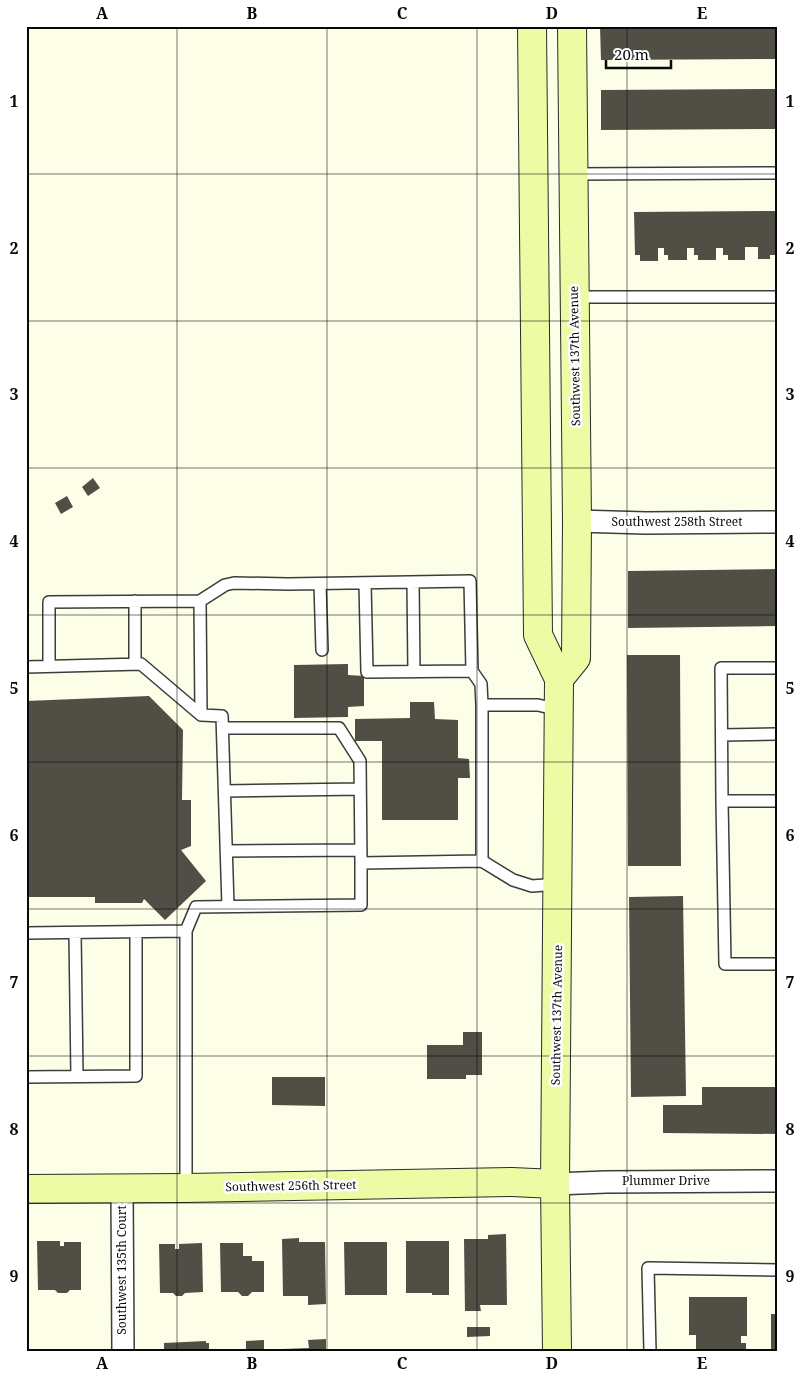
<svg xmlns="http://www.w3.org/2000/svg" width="804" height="1377" font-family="'Noto Serif',serif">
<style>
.building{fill:#514e46}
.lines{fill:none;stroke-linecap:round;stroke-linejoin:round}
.lane-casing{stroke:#3c3c3c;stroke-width:14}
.street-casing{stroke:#3c3c3c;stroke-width:24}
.secondary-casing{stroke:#2b2b2b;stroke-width:30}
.lane{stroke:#fff;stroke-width:11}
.street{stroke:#fff;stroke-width:21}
.secondary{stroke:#ecfba4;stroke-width:28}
.grid{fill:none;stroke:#090909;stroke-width:1;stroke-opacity:0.55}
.labels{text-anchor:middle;stroke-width:5;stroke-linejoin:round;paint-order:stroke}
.street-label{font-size:12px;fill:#090909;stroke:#fff}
.neatline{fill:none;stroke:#090909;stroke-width:2}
.grid-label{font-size:16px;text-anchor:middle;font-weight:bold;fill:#090909}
</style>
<rect width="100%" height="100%" fill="#fcfee7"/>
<!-- building -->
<path class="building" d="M600,26h178v33l-177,1z
M778,89v40l-177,1v-40z
M778,211v44h-8v4h-12v-12h-13v13h-17v-5h-5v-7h-7v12h-18v-5h-4v-7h-7v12h-19v-5h-4v-7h-6v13h-18v-6h-5l-1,-43z
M93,478l7,10 -12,8 -6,-9z
M67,496l6,11 -12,7 -6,-11z
M778,569v57l-150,2v-57z
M627,655h53l1,211h-53z
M348,664v11l16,1v30l-16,1v10l-54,1v-53z
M149,696l34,34 -1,70h9v46l-10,4 25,31 -41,39 -21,-21 -2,4h-47v-6h-69v-196z
M410,702h24l1,17 23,1v38l11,1 1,19h-12v42h-76v-79h-27v-22l55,-1z
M683,896l3,200 -55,1 -2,-200z
M463,1032h19v43h-16v4h-39v-34h36z
M272,1077h53v29l-53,-1z
M702,1087h76v47l-115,-1v-28h39z
M506,1234l1,71h-27l1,6h-16l-1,-72h24v-4z
M299,1238v4h26l1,62 -18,1v-9h-25l-1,-57z
M37,1241h23v5h4v-4h17v48h-11l-3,3h-9l-3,-3h-17z
M406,1241h43v54h-17v-2h-26z
M344,1242h43v53h-42z
M202,1243l1,49 -18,1 -3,3h-6l-3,-3h-13l-1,-49h16v5h4v-5z
M220,1243h23v13h9v5h12v31h-12l-4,4h-6l-4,-4h-17z
M689,1297h58v39h-6v7h5v8h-50v-16h-7z
M771,1314h7v37h-7z
M467,1327h23v9l-23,1z
M326,1339v12h-43v-2l26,-1 -1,-8z
M264,1340v11h-22v-2h4v-8z
M206,1341v2h3v8h-45v-8z"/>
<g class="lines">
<defs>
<path id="lane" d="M573,174l205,-1
M574,297h204
M413,582l1,90
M365,583l2,89 105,-1
M320,584l2,66
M200,601l25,-16 9,-2 54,1 182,-3 2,90 9,13 1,21
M135,664v-63
M49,666v-64l151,-1 1,114
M26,667l115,-3 60,51 21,1 6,190
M223,728h116l21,33 1,102
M722,735l56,-1
M225,791l135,-2
M722,801l-1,-133h57
M778,801h-56l3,163h53
M227,851l134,-1
M482,861v-156h56l21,5
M26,933l160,-2
M75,933l2,143
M26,1077l110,-1v-144
M186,1188v-257l10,-24 165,-2v-42l121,-2 31,19 19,6 26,-2
M650,1351l-2,-83 130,2"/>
<path id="street" d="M577,521l69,2 132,-1
M555,1184l51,-2 172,-1
M122,1189l1,162"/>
<path id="secondary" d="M532,26l6,609 21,44 -4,505 2,167
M559,679l17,-21 1,-137 -5,-495
M26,1189l160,-1 326,-6 43,2"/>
</defs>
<!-- lane casing -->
<use href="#lane" class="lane-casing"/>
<!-- street casing -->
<use href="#street" class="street-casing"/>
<!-- secondary casing -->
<use href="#secondary" class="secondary-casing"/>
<!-- lane -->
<use href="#lane" class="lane"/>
<!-- street -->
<use href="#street" class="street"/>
<!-- secondary -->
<use href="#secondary" class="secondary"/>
</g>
<!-- grid -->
<path class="grid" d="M177,26v1325M327,26v1325M477,26v1325M627,26v1325M26,174h752M26,321h752M26,468h752M26,615h752M26,762h752M26,909h752M26,1056h752M26,1203h752"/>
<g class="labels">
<!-- street labels -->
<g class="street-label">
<text transform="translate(575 356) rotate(-91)" y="4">Southwest 137th Avenue</text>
<text x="677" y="526">Southwest 258th Street</text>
<text transform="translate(557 1015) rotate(-89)" y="4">Southwest 137th Avenue</text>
<text x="666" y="1185">Plummer Drive</text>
<text transform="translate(291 1186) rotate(-1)" y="4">Southwest 256th Street</text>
<text transform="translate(122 1270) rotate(-90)" y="4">Southwest 135th Court</text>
</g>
</g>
<!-- border -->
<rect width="804" height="1377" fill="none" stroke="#ffffff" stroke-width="55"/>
<!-- scale -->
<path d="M606 60v8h65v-8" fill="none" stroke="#090909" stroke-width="2.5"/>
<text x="614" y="60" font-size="15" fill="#090909" stroke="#ffffff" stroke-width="4" paint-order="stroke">20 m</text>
<rect x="28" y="28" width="748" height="1322" class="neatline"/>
<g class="grid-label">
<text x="102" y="19">A</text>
<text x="252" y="19">B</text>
<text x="402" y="19">C</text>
<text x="552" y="19">D</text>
<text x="702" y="19">E</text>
<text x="14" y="107">1</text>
<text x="790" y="107">1</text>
<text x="14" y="254">2</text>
<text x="790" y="254">2</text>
<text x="14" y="400">3</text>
<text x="790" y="400">3</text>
<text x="14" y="547">4</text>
<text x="790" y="547">4</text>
<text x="14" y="694">5</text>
<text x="790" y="694">5</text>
<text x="14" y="841">6</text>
<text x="790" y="841">6</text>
<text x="14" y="988">7</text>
<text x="790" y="988">7</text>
<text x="14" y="1135">8</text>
<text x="790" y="1135">8</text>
<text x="14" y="1282">9</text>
<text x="790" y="1282">9</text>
<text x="102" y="1369">A</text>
<text x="252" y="1369">B</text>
<text x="402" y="1369">C</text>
<text x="552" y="1369">D</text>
<text x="702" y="1369">E</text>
</g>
</svg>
